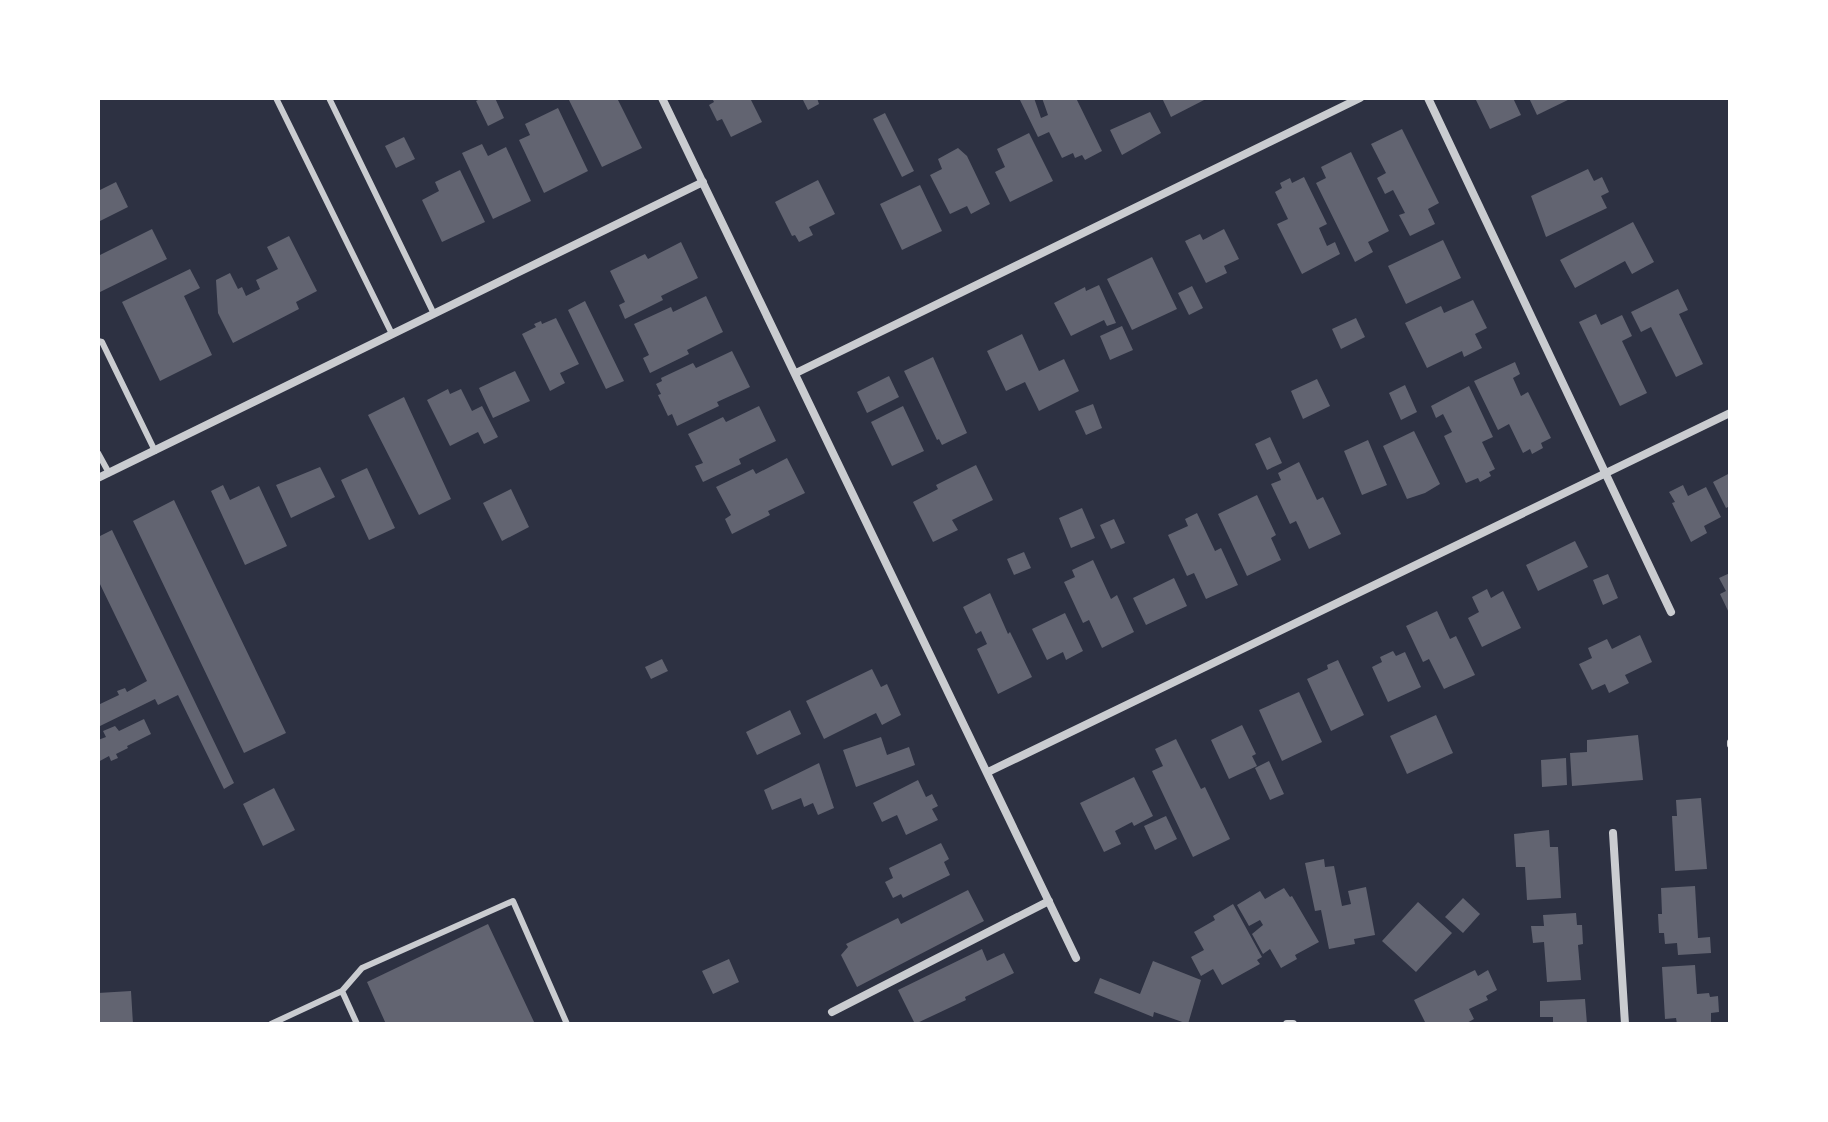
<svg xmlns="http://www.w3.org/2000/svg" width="1828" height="1122" font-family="'Source Serif 4',serif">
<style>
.building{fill:#626471}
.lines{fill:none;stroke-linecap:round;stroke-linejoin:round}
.service{stroke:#caccd0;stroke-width:6}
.minor{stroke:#caccd0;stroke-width:8}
</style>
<rect width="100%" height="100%" fill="#2d3142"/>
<!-- building -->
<path class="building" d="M482,98h13l9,20 -16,8 -12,-25z
M568,98h49l25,50 -40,19z
M712,98h38l12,24 -31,15 -9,-18 -5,2 -8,-16 5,-3z
M802,98h15l2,6 -11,6z
M1019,98h15l7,20 7,-3 -6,-17h34l26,53 -17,9 -3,-5 -7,3 -2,-5 -11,5 -13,-26 -11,5z
M1162,98h46l-37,19z
M1475,98h38l8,17 -31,14z
M1529,98h43l-35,17z
M558,108l30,63 -44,22 -25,-53 11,-5 -5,-11z
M1150,112l11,21 -39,22 -12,-25z
M885,113l29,58 -12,6 -29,-58z
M1402,129l37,74 -11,6 7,15 -25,12 -11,-21 6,-2 -12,-23 -8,4 -8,-16 9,-5 -15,-29z
M1029,133l24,48 -43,21 -15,-30 10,-5 -8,-18z
M404,137l11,22 -19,9 -11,-22z
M482,144l6,12 18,-9 25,54 -38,18 -31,-66z
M958,148l9,8 23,48 -19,10 -4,-8 -17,8 -20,-39 12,-6 -4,-10z
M1351,152l38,79 -21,11 5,10 -18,10 -39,-79 10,-5 -5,-11z
M1588,169l6,12 8,-4 7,15 -8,4 6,12 -61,29 -15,-41z
M460,170l25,52 -43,20 -20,-42 17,-9 -4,-9z
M1304,177l23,47 -8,4 8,18 8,-4 5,12 -38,20 -25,-50 11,-5 -13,-27 7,-4 -2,-5 10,-5 2,5z
M818,180l17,34 -26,13 4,8 -14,7 -4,-7 -3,1 -17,-34z
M116,182l12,25 -30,15v-31z
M920,185l22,46 -40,19 -22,-46z
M1633,222l21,40 -22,12 -7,-13 -50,27 -15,-28z
M152,229l15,30 -69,34v-37z
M1224,229l15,30 -15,7 3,7 -21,10 -21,-42 15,-7 3,6z
M289,236l28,55 -21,11 3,7 -66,34 -15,-30 -2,-33 14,-7 8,16 4,-2 4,9 14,-7 -4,-9 22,-11 -11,-22z
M1443,240l18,38 -55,26 -18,-38z
M681,242l17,36 -37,18 2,4 -38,19 -6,-14 6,-3 -15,-31 35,-17 3,5z
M1152,257l25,52 -45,21 -25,-51z
M190,269l10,19 -16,8 28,59 -52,26 -38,-79z
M1099,285l17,38 -9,3 -3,-6 -33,16 -17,-33 31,-16 1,4z
M1192,286l11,22 -14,7 -11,-22z
M1678,289l10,21 -9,4 24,50 -27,13 -25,-50 -10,5 -10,-20z
M706,296l17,36 -36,18 2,4 -39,19 -7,-15 6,-3 -15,-31 37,-17 2,5z
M1473,300l14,28 -12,6 7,14 -18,9 -2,-6 -35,17 -22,-45 36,-17 3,7z
M585,301l39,80 -18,8 -38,-79z
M1596,314l5,11 21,-10 10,21 -10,5 25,52 -27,13 -41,-84z
M556,318l23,46 -19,9 5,10 -15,8 -28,-57 14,-7 -2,-3 7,-3 1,3z
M1356,318l9,19 -24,12 -9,-20z
M1122,326l11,24 -23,10 -10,-24z
M1022,334l17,37 25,-12 15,32 -40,20 -14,-29 -19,9 -19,-40z
M732,351l18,36 -33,15 2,4 -42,20 -5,-12 -4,2 -10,-21 3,-1 -5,-10 6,-3 -1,-3 32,-15 3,5z
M933,357l34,76 -25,12 -3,-6 -2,1 -33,-69z
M1515,362l5,12 -7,4 8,18 7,-4 23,46 -10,5 2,5 -11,6 -2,-5 -7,4 -14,-29 -11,6 -24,-49z
M515,371l15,30 -37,17 -14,-30z
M889,376l10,21 -32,16 -10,-21z
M1317,379l13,27 -27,13 -12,-28z
M1405,385l12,27 -16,8 -12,-27z
M1469,386l24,51 -11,5 13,27 -6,3 2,4 -11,6 -2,-4 -12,5 -22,-47 8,-4 -9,-18 -7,4 -5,-12z
M448,389l2,5 11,-5 11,22 10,-5 16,31 -14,7 -6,-12 -28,14 -23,-46z
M404,397l47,102 -32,16 -51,-100z
M1093,404l9,24 -16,7 -11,-24z
M759,406l17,35 -37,18 2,5 -38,18 -8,-16 8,-3 -15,-29 35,-17 3,5z
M903,406l21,45 -32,15 -21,-44z
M1414,431l26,53 -15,9 -18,6 -24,-53z
M1270,437l12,26 -15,7 -12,-26z
M1368,440l19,45 -25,10 -18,-44z
M787,458l18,35 -37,18 2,4 -38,19 -7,-15 6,-4 -15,-28 37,-18 3,5z
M1299,462l18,38 6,-3 18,37 -32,15 -13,-28 -6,3 -19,-40 10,-4 -3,-7z
M976,465l17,35 -41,20 6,10 -25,12 -20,-40 25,-13 -2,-4z
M320,467l15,30 -44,21 -15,-33z
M367,468l28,60 -26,12 -28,-60z
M1730,473v33l-4,2 -13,-26z
M223,485l7,15 29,-14 28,60 -42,19 -34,-74z
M1683,485l5,11 18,-9 15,30 -17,9 3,7 -16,9 -19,-39 3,-1 -6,-10z
M511,489l18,38 -27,14 -19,-38z
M1257,495l19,40 -5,3 10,22 -34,16 -29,-62z
M174,500l112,233 -42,20 -111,-232z
M1082,508l13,30 -24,10 -12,-30z
M1197,513l18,38 6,-3 17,37 -32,14 -12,-26 -7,3 -19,-41 20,-9 -3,-7z
M1114,519l11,24 -14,6 -11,-24z
M112,530l122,253 -10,6 -46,-94 -20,10 -3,-6 -57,28v-22l21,-10 -2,-4 8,-3 2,4 20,-11 -49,-101v-43z
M1575,541l13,26 -50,24 -12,-26z
M1024,552l7,16 -17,7 -7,-16z
M1093,560l18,39 6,-4 17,37 -32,16 -13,-28 -6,3 -19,-41 11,-5 -3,-7z
M1730,573v42l-10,-21 6,-3 -7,-13z
M1608,574l10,24 -15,7 -10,-25z
M1174,578l13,28 -41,19 -13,-27z
M1487,589l4,9 12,-7 18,37 -39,19 -14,-29 11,-6 -7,-15z
M990,593l18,41 2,-2 22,45 -34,17 -21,-45 10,-5 -6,-13 -5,3 -13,-27z
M1437,611l13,28 6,-3 19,39 -31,14 -15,-30 -6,3 -17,-36z
M1065,613l18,38 -17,9 -3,-8 -16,8 -15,-31z
M1640,635l12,27 -27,13 4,8 -20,10 -4,-9 -13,6 -13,-26 13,-6 -4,-10 19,-9 5,10z
M1393,651l3,5 9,-4 16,35 -33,15 -16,-35 10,-5 -2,-5z
M662,659l6,12 -17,8 -6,-12z
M1338,660l26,55 -33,16 -24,-52 21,-10 -1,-4z
M872,669l9,18 6,-3 14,31 -19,10 -6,-12 -52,26 -18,-38z
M1299,692l23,50 -40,19 -23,-51z
M790,710l11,24 -44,21 -11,-23z
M1436,715l17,38 -46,21 -17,-38z
M144,719l7,15 -24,12 1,2 -12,6 2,4 -7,3 -2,-5 -11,6v-22l8,-3 -3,-6 12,-5 4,5z
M1242,725l14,29 -4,2 5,10 -28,13 -18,-39z
M1638,735l5,45 -71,6 -2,-33 17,-1v-12z
M881,737l6,18 22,-8 6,18 -59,22 -13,-37z
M1176,739l25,50 4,-2 25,52 -37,18 -41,-86 11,-5 -8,-17z
M1566,758l1,27 -25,2 -1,-27z
M1269,761l15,33 -14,6 -15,-32z
M819,763l15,45 -16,7 -5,-12 -9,4 -3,-9 -29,12 -8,-20z
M1134,777l19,39 -19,10 -2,-4 -17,9 6,13 -17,8 -24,-49z
M918,780l8,17 6,-3 6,12 -6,3 6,11 -32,15 -9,-20 -15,7 -9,-19z
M274,788l21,42 -32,16 -20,-42z
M1701,798l6,71 -32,2 -3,-55h5l-1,-16z
M1166,816l11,23 -22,11 -11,-24z
M1549,830l1,17h8l3,51 -34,2 -2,-33h-9l-2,-33z
M941,843l8,16 -5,3 6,13 -47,23 -2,-4 -8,4 -8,-16 8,-4 -4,-10z
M1324,859l1,8 9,-1 8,40 9,-2 -3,-13 18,-4 9,48 -21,4 1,5 -26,5 -8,-39 -6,1 -10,-48z
M1695,886l3,52 12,-1 1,16 -33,2 -1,-12 -12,1 -1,-11h-5l-1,-19h4l-1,-26z
M1284,888l6,9 2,-1 27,46 -24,13 2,4 -16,9 -11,-19 -7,5 -11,-20 11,-9 -3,-5 -11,6 -12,-21 23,-14 5,8z
M968,890l16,31 -127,66 -16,-32 7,-8 -2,-3 52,-26 3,6z
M1463,898l17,16 -17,19 -18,-16z
M1418,902l34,31 -36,39 -34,-31z
M1233,904l29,53 -5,3 3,4 -38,21 -9,-16 -12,7 -10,-19 13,-7 -10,-18 21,-12 -2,-4z
M1576,913l1,12h5l1,19 -5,1 3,35 -34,2 -3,-40 -11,1 -2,-17h13l-1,-11z
M488,924l47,100h-149l-19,-42z
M982,949l5,12 17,-8 10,20 -49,24 1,3 -51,24 -17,-34z
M729,959l10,23 -26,12 -11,-23z
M1153,961l48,19 -13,44 -34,-12 -1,5 -59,-24 6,-15 40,16z
M1695,965l2,29 12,-1 1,4 8,-1 1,16 -8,1v11h-34l-1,-6 -11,1 -3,-52z
M1475,970l3,6 10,-6 9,20 -11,6 2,4 -19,9 5,10 -9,5h-39l-12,-24z
M131,991l2,33h-35v-31z
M1585,999l2,25h-34v-7h-13v-16z"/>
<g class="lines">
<!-- service -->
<path class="service" d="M276,98l116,236
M329,98l105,216
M98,341l4,1 53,109
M98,453l11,20
M1730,742v3
M342,991l15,33
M271,1024l71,-33 20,-23 151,-67 54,123"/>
<!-- minor -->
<path class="minor" d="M662,98l414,860
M1428,98l243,514
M796,373l564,-275
M98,478l605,-296
M988,772l742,-359
M1613,833l12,191
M832,1012l217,-111
M1287,1024h6"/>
</g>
<!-- border -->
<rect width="1828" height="1122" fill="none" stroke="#ffffff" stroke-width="200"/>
</svg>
